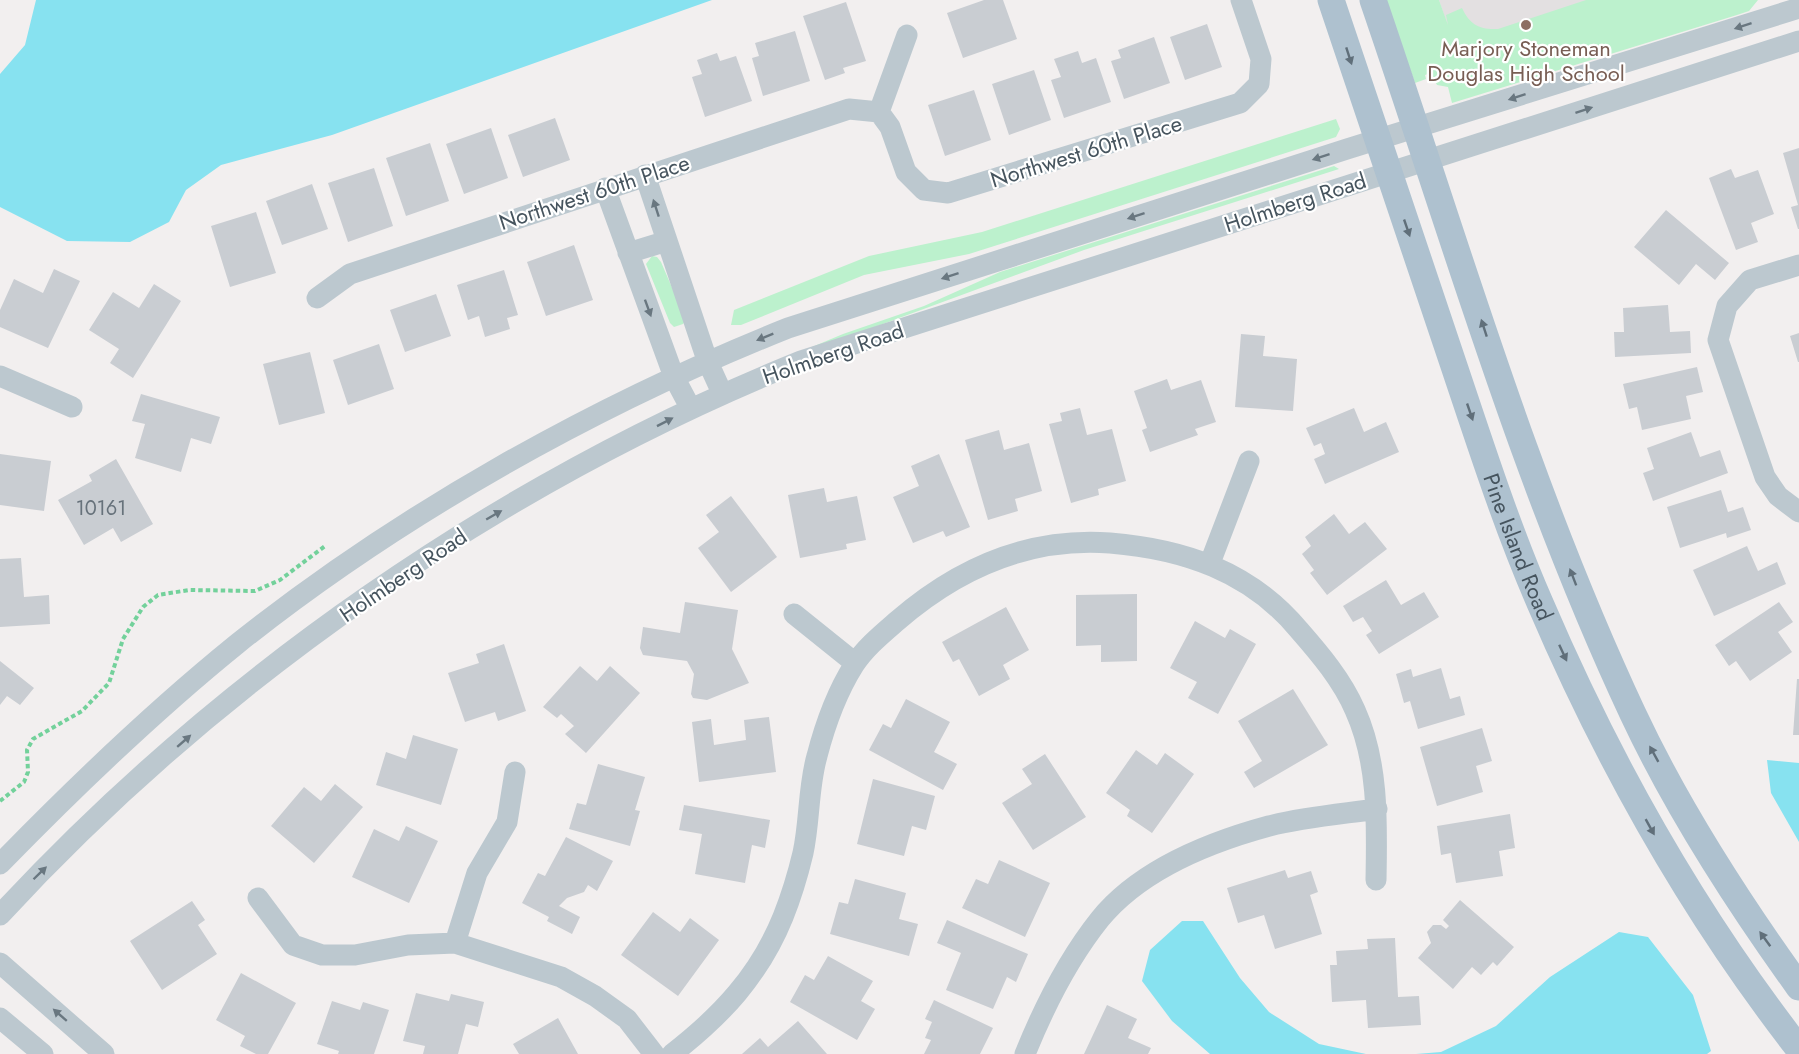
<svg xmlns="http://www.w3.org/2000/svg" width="1799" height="1054" font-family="Jost,sans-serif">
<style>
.education{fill:#e3e0e1}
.green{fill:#bcf1cd}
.water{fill:#87e2f0}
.building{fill:#c9cdd2}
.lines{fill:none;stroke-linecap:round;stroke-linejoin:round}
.path{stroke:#73d19b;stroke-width:4;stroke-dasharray:4.5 3;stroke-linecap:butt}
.minor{stroke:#bcc8cf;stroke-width:21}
.major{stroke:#aec1cf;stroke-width:27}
.oneway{fill:#697780}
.oneway2{fill:#606f7a}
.education-dot{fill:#8d6e63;stroke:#fff;stroke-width:2}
.labels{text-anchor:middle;stroke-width:4.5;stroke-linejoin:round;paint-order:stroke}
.number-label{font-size:20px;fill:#67727b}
.education-label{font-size:22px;fill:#785e54;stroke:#fff}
.street-label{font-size:22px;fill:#46545e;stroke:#fff}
</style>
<rect width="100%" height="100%" fill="#f2efef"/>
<!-- education -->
<path class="education" d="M1439,0h247l-205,63 -30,-28z"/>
<!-- green -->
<path class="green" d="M1385,0h54l9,25 -2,-10 16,-7c8,17 18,22 36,21l88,-29h172l-9,11 -12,4 -285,88 -4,-16 -11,-2 -6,-12 -6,2 1,4 -11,4z
M1336,119l4,10 -4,8 -367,117 -105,21 -123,50h-10l3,-15 135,-54 113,-24z
M1334,166l5,3 -255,81 -329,121 88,-37 81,-28 76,-34z
M652,256l5,1 4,5 25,58 -3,4 -9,3 -4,-4 -24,-59z"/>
<!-- water -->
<path class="water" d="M36,0h676l-380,135 -111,30 -35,25 -17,32 -39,20 -63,-1 -67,-34v-133l25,-29z
M1767,760l32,3v79l-28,-49z
M1182,921h21l37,57 29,34 50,32 47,10h-156l-38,-33 -30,-40 8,-31z
M1619,932l29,5 45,58 18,56 -4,3h-291l25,-2 55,-26 54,-49z"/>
<!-- building -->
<path class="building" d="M984,0h19l14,39 -54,19 -16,-45z
M846,2l20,59 -23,7 2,5 -20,7 -22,-64z
M1207,24l15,43 -37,13 -15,-43z
M795,31l15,50 -47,15 -11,-38 7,-2 -4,-13z
M1154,37l16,46 -46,16 -13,-38 10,-3 -3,-8z
M1078,51l4,12 14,-5 15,44 -47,16 -13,-38 10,-3 -7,-18z
M717,53l3,8 16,-5 16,45 -47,16 -13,-40 10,-3 -5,-14z
M1034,70l17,50 -42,15 -17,-51z
M974,90l17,50 -46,16 -17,-51z
M555,118l15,42 -47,17 -15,-42z
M491,128l17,50 -44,16 -18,-50z
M430,143l19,58 -43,15 -20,-58z
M1799,148v81h-1l-7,-22 7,-2 -15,-52z
M374,168l19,58 -45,16 -20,-59z
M1731,169l4,9 23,-8 16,44 -23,9 7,19 -22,8 -27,-72z
M312,184l16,45 -46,16 -16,-44z
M1666,210l63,53 -14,17 -19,-16 -17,21 -45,-38z
M256,212l20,61 -46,14 -19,-61z
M574,245l19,55 -47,16 -19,-54z
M54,269l26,12 -32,67 -48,-21v-17l14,-31 29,14z
M504,270l14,45 -11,3 3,11 -25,8 -6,-21 -11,4 -11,-35z
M154,284l27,17 -48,77 -23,-15 9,-14 -30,-19 24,-38 26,16z
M436,294l15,42 -46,16 -15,-42z
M1668,305l2,27 20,-1 1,22 -76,4 -1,-25h10l-1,-24z
M1799,333v29h-1l-8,-26z
M1241,334l24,2 -2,20 34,3 -4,52 -58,-4z
M379,344l15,45 -46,16 -15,-45z
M310,352l15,61 -46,12 -16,-61z
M1697,367l6,25 -17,4 5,23 -49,11 -5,-23 -8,2 -6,-25z
M1167,379l4,11 30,-10 15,42 -21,7 3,6 -48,17 -8,-22 5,-2 -13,-37z
M141,394l79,23 -9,27 -20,-6 -10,34 -46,-14 10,-34 -13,-3z
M1080,408l7,27 25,-6 14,52 -28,8 1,6 -28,8 -22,-79 13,-3 -2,-8z
M1354,408l10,24 22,-10 13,30 -74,32 -11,-25 11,-5 -4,-11 -7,3 -8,-18z
M999,430l5,20 25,-7 13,48 -27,8 3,12 -30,9 -23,-80z
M1691,432l9,25 20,-7 8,23 -75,28 -10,-28 11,-4 -7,-21z
M0,454l51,7 -7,50 -44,-6z
M939,454l31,73 -24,10 -3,-6 -30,12 -20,-46 26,-11 -8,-20z
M116,459l37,65 -32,18 -8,-14 -29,17 -26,-45 34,-19 -3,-6z
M824,488l3,14 30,-6 9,44 -20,4 1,5 -47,9 -12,-63z
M1721,490l7,22 15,-5 8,23 -24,8 -1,-5 -46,15 -13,-41z
M731,496l46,61 -46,35 -33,-44 21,-16 -13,-17z
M1334,514l15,20 16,-12 22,27 -60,46 -17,-22 4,-3 -12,-16 9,-8 -6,-9z
M1747,546l11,25 19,-9 9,22 -72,32 -21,-46z
M21,558l3,39 25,-2 1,29 -50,3v-68z
M1386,580l15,25 23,-13 15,25 -60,37 -13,-19 6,-4 -9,-14 -10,5 -10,-16z
M1137,594v67l-36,1v-17l-25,1v-51z
M685,602l53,8 -6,39 17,34 -42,17 -14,-2 -2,-4 3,-20 -7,-13 -44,-6 -3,-7 3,-21 37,6z
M1779,602l14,20 -15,10 14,20 -42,29 -14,-20 -7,5 -14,-21z
M1006,607l23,43 -26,15 7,14 -31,17 -20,-37 -6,3 -11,-20z
M1195,621l30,17 5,-9 26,15 -38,70 -30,-16 9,-16 -27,-14z
M504,644l22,67 -28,10 -3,-9 -30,10 -17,-49 31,-10 -3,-9z
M0,661l34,27 -14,17 -13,-9 -7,9z
M580,666l17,15 13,-15 30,27 -54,60 -21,-19 9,-8 -13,-12 -4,4 -14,-11z
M1441,668l9,31 10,-3 5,19 -47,14 -8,-28 -6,2 -8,-29 15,-5 2,8z
M1797,679h2v56h-6z
M1293,689l35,56 -74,43 -10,-16 18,-11 -24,-40z
M906,699l44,23 -16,30 23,12 -14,26 -74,-40 14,-26 8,4z
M769,717l7,55 -77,10 -7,-60 19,-3 3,26 32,-5 -2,-20z
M1482,728l10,33 -16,5 7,26 -46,14 -17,-59z
M413,735l45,14 -17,56 -65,-20 10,-33 20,7z
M1136,750l21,15 8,-12 29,21 -42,59 -25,-17 3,-6 -24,-17z
M1045,754l41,63 -53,33 -31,-47 30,-19 -10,-15z
M598,764l47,13 -10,33 5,1 -10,35 -61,-17 8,-26 9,2z
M873,779l62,17 -9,34 -14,-4 -8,30 -47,-12z
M335,784l28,23 -49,56 -43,-37 33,-39 17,14z
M684,805l86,15 -5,28 -13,-3 -7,38 -50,-9 7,-40 -23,-4z
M1510,814l5,34 -16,3 4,25 -47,7 -5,-30 -10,2 -4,-29z
M406,826l32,15 -29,62 -57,-26 22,-48 25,12z
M566,837l47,24 -16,30 -9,-6 -4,7 -17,6 -8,8 21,11 -8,17 -25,-13 2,-4 -27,-14 16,-30 7,3z
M999,860l51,23 -25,54 -63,-29 14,-29 12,5z
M1285,870l3,8 23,-7 7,21 -8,3 12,39 -47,15 -11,-34 -26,8 -11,-35z
M855,879l51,14 -7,26 19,5 -9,32 -79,-22 9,-32 9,2z
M1460,900l54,47 -17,19 -4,-4 -12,13 -9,-8 -19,22 -35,-31 13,-15 -4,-11 6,-7h8l5,4 3,-3 -6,-6z
M192,901l13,19 -7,5 19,29 -55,36 -32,-49z
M653,912l27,20 10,-14 29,22 -41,56 -57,-41z
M947,920l81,34 -12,28 -9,-5 -14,32 -47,-19 15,-37 -24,-10z
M1395,938l3,59 21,-1 2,29 -53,3 -2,-28 -34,2 -2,-37h7l-1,-14 32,-2 -1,-10z
M828,956l45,25 -12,20 14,8 -18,31 -67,-38 15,-27 9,5z
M241,973l55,30 -28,51h-12l-16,-8 5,-10 -29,-16z
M416,993l33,8 2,-7 33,8 -6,25 -12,-3 -8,30h-35l2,-8 -22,-5z
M934,1000l59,28 -13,26h-56l7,-14 -6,-2 7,-16 -7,-3z
M332,1001l28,9 3,-8 26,8 -15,44h-36l1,-3 -22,-7z
M1107,1005l30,14 -9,19 23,10 -3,6h-64z
M558,1018l20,36h-59l-6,-10z
M798,1021l29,33h-85l18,-16 8,9z"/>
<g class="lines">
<!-- path -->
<path class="path" d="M0,801l24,-19 4,-10 -1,-22 6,-11 49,-28 27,-28 14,-44 20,-32 15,-12 31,-5 66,1 25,-11 45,-34"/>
<!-- minor -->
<path class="minor" d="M879,112l28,-77
M645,175l62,185 15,33
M605,188l69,189 17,32
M628,253l39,-12
M1799,265l-49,15 -23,26 -9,34 47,137 13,19 21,16
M317,298l33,-24 499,-165 30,3 11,15 16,45 18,18 24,3 292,-90 19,-19 2,-25 -20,-59
M0,376l72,31
M1210,563l39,-102
M794,614l61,49
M0,864c75,-77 153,-152 237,-220 163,-130 358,-239 551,-316l559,-179 452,-141
M258,898l35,47 29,10h33l53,-10 47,-2 106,34 34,19 32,23 27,35
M0,915c219,-237 501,-433 801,-554l998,-320
M455,943l22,-70 30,-51 8,-50
M0,963l104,91
M0,1018l43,36
M672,1054c49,-38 87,-78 111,-137 8,-20 15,-43 20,-64 7,-32 5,-66 14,-97 8,-31 20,-64 37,-91 11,-17 28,-31 43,-44 60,-52 131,-84 213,-78 73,6 140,28 189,87 21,24 43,50 56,80 24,53 22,113 21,170
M1025,1054c19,-47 43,-95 75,-135 40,-49 110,-77 169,-93 35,-9 73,-12 108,-17"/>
<!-- major -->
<g class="major">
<path id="s1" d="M1331,0c40,121 81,242 122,363 27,80 53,162 87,240 68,159 153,310 259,446"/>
<path d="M1373,0c82,239 152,484 260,714 45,96 104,187 166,273"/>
</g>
</g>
<!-- one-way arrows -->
<defs><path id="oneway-solid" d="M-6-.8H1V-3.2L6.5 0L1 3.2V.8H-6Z" transform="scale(1.5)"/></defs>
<g class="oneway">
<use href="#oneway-solid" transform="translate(1743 26) rotate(162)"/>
<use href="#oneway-solid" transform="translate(1517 97) rotate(162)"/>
<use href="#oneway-solid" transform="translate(1584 110) rotate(-18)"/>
<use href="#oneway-solid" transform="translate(1321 157) rotate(162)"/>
<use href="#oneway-solid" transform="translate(656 208) rotate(-108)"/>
<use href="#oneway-solid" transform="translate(1136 216) rotate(162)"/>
<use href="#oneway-solid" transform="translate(950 276) rotate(162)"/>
<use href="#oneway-solid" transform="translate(648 308) rotate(70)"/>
<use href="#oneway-solid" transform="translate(765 337) rotate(158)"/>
<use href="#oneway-solid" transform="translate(665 422) rotate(-27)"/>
<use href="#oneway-solid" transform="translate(494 515) rotate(-30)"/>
<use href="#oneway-solid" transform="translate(184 741) rotate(-41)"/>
<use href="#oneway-solid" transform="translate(40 873) rotate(-44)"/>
<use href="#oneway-solid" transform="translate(60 1015) rotate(-139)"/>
</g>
<g class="oneway2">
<use href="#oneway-solid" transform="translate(1349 56) rotate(72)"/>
<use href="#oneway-solid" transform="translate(1407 228) rotate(71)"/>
<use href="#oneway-solid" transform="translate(1484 328) rotate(-108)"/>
<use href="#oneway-solid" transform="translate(1470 412) rotate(71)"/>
<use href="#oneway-solid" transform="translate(1573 577) rotate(-111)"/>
<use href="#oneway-solid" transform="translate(1563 653) rotate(65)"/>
<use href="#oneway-solid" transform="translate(1654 754) rotate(-119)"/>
<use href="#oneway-solid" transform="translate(1650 827) rotate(61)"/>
<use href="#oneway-solid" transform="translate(1765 939) rotate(-126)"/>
</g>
<!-- markers -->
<circle class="education-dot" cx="1526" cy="25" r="6"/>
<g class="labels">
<!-- number labels -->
<g class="number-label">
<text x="101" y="515">10161</text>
</g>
<!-- education labels -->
<g class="education-label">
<text x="1526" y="56">Marjory Stoneman<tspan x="1526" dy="25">Douglas High School</tspan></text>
</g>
<!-- street labels -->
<g class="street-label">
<text transform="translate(1086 151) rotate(-17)" y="8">Northwest 60th Place</text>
<text transform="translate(594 192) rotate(-18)" y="8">Northwest 60th Place</text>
<text transform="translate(1295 202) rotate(-18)" y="8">Holmberg Road</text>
<text transform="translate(833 353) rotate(-19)" y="8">Holmberg Road</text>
<text dy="8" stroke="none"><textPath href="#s1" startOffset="578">Pine Island Road</textPath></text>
<text transform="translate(403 575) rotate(-34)" y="8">Holmberg Road</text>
</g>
</g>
</svg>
